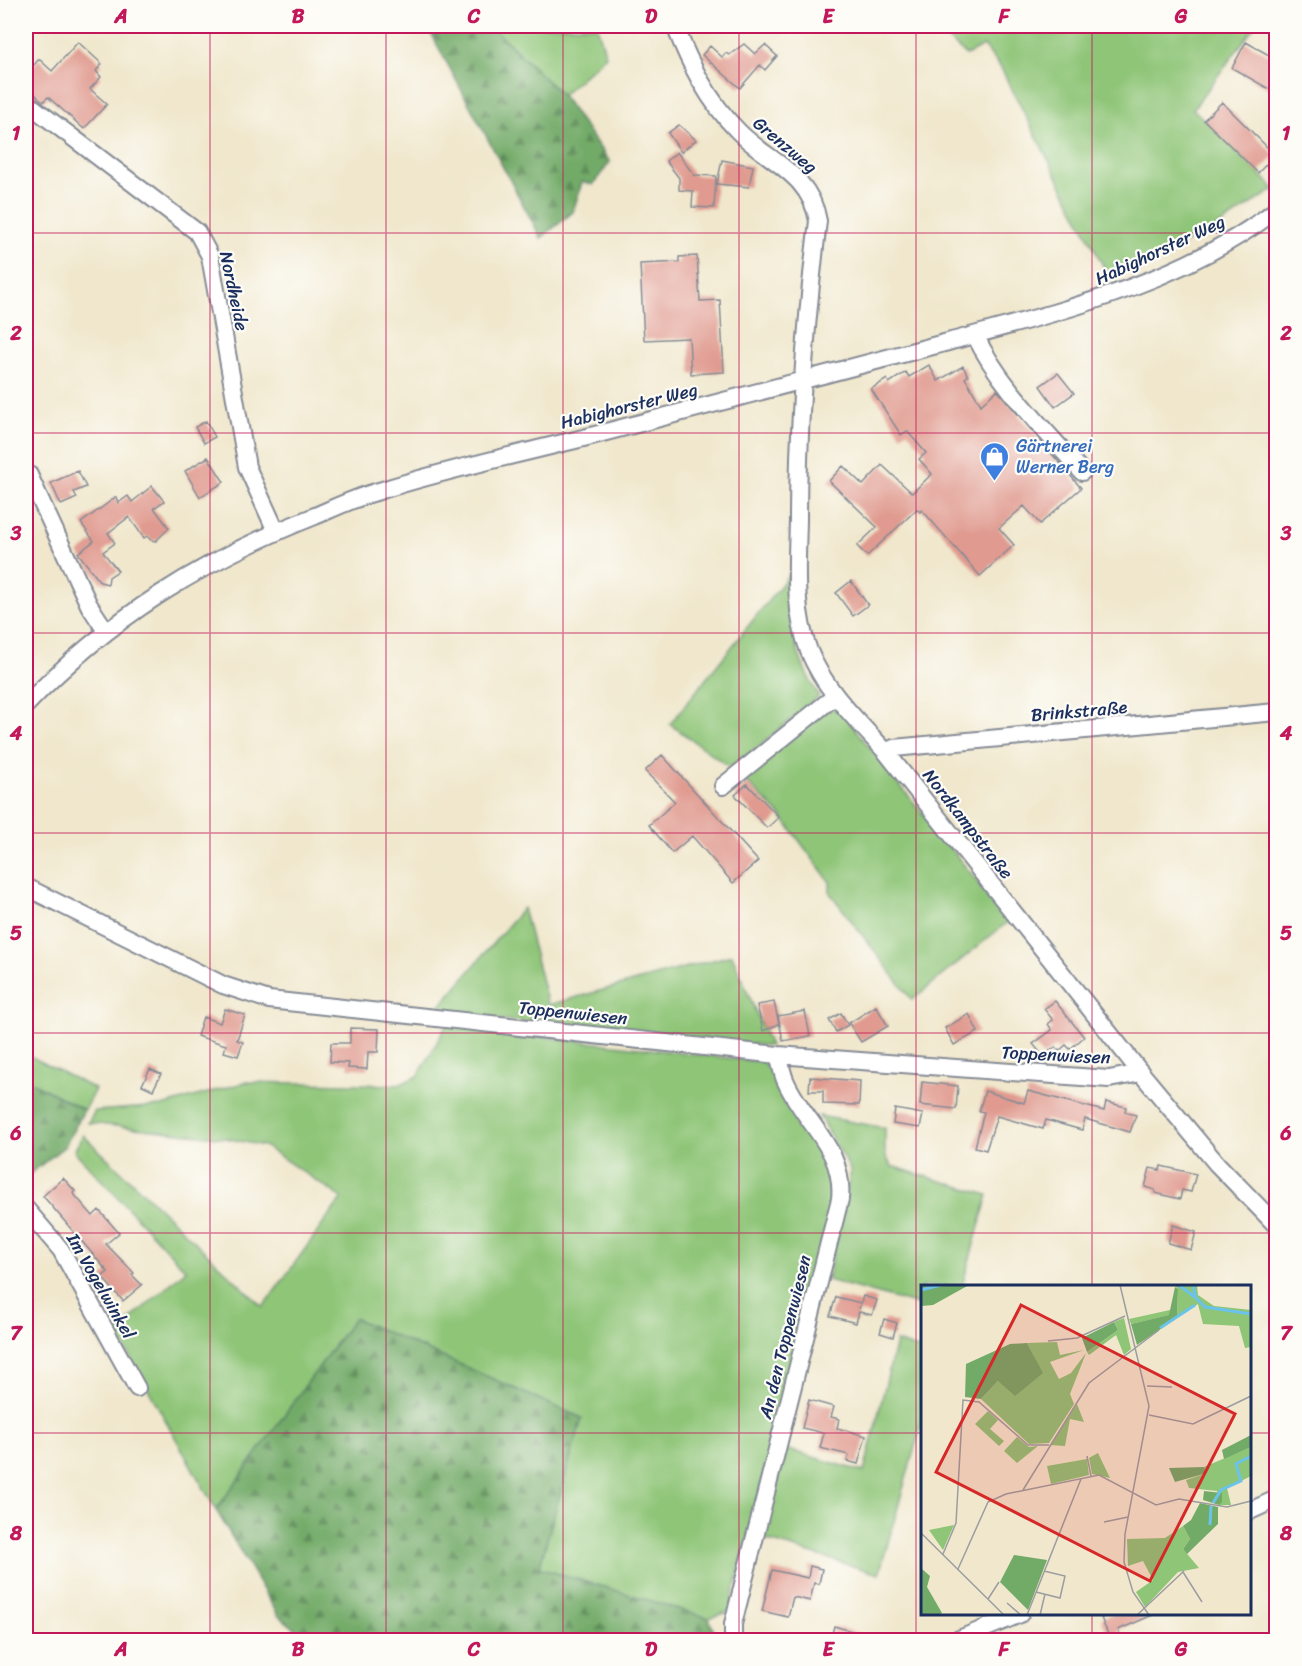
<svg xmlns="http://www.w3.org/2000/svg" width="1302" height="1666" font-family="Sriracha,sans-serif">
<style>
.green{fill:#8ec577;stroke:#547a6a;stroke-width:1.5}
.forest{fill:url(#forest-firs);stroke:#466c63;stroke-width:1.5}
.building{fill:#e09a8f}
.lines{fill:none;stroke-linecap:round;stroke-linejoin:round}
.minor-casing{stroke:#868b95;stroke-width:20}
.minor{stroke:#fff;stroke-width:16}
.grid{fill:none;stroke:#c2185b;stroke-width:1.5;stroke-opacity:0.55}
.labels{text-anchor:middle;stroke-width:4.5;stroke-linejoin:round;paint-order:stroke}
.street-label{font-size:18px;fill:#1b2f5e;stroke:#fdfcf7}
.shop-label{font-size:18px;fill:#366cbe;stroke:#fdfcf7;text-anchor:start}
.inset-river{fill:none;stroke:#6cc3e9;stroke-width:3}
.inset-road{fill:none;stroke:#9b9da0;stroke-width:1.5}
.view{fill:#d62828;fill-opacity:0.15;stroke:#d62828;stroke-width:3}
.inset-edge{fill:none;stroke:#1b2f5e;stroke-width:3}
.neatline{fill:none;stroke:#c2185b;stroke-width:2}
.grid-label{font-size:20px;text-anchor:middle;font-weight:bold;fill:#c2185b}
</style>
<defs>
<pattern id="forest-firs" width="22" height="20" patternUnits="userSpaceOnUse" patternTransform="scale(1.5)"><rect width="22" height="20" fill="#72aa68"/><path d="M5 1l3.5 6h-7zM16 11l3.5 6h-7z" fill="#5d8b59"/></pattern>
</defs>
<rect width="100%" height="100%" fill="#fdfcf7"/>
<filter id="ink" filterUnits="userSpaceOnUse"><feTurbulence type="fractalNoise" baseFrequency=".0167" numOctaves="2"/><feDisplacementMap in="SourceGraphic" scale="12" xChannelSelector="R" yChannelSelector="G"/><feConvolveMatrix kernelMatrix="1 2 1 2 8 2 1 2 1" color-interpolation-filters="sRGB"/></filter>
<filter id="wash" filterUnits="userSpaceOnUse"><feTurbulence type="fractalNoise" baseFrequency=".008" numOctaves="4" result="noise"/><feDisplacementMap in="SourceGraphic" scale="24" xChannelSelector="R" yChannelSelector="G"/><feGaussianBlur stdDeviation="1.35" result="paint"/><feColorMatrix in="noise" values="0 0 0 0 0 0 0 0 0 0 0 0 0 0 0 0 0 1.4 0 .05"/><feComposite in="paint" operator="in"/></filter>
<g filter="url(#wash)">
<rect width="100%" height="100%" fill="#f0e7cc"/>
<!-- green -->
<path class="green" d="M491,26h106l9,30 -44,39z
M933,26h322l-62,83 82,80 -63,41 -65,31 -39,14 -107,-207 -17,-22 -18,9z
M789,575c-2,44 6,83 30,121l-87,73 -62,-45z
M838,708l171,213 -97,79 -82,-107v-11l-49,-66 -39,-39 85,-67z
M523,908l25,97 184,-50 38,91 -336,-33z
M446,1026l317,36c21,23 65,84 71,114 3,9 -2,22 -3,32l-102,404 -20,6 -170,-50 -184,-249 -139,191 -100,-178 70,-62 -112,-119 9,-16 180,172 79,-109 -78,-52 -39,-8 -137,-15 7,-12 67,-5 84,-24 152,3 20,-9z
M26,1054l69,35 -11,21 -58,-31z
M819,1116l66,12v26l6,12 97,29 -26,91h-40v20l-95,-26 24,-109z
M896,1342l26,8v72l-43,152 -119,-36 25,-89 79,23z"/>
<!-- forest -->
<path class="forest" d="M427,26h64l71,69 48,67 -17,23 -11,-3 -9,30 -32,26z
M26,1079l58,31 -19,36 -39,31z
M354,1318l228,100 -43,150 170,50 8,22h-408l-31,-25 -62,-105z"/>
<g id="blocks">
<!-- building -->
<path class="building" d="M78,42l24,22 -6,7 5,6 -11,12 17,15 -23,25 -36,-32 -5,5 -17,-17v-11l13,-15 13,12z
M1246,42l30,17v34l-44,-25z
M744,44l11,10 10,-9 12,11 -12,14 -5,-5 -20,23 -38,-33 8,-9 12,11 4,-4 3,2z
M1222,102l53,53 -17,18 -54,-53z
M679,125l17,15 -15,12 -13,-19z
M677,152l17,23 22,1 -2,32 -22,-1 1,-16 -14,-1v-12l-13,-17z
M722,160l31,6 -4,21 -32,-3z
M697,256l3,45 20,-1 4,72 -33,2 -2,-36 -45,2 -4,-76 39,-2v-5z
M929,365l9,16 25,-15 5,10 -3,2 16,27 16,-15 84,98 -41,36 -16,-18 -25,22 15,17 -34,31 -58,-66 -2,2 -3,-3 -50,47 -10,-10 20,-19 -48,-46 14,-15 20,19 19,-20 30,28 20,-19 -13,-15 7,-6 -19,-22 -6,4 -30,-46 16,-10 2,4 17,-11 3,5z
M1058,373l16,20 -19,14 -15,-21z
M206,421l9,16 -11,6 -9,-16z
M208,457l16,25 -24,15 -15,-26z
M78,471l8,16 -12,5 3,6 -16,7 -10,-22z
M152,486l12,15 -10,7 15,20 -13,13 -5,-1 -4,-4 -3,2 -15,-21 -21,16 7,10 -12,9 15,19 -9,6 -1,7 -8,-2 -22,-29 16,-12 -13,-18 35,-26 2,6 10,-7 4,6z
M851,581l17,24 -15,11 -17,-23z
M662,755l96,106 -25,22 -41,-47 -20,17 -23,-28 26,-23 -30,-31z
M747,784l32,33 -12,11 -32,-33z
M1055,1001l29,36 -14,12 -4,-4 -7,6 -4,-4 -12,9 -10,-12 19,-14 -4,-6 5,-4 -9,-11z
M774,1002l5,22 -16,7 -6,-26z
M876,1006l12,20 -27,16 -12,-19z
M225,1009l20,6 -8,25 6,2 -5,14 -14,-4 2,-7 -29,-9 6,-19 17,6z
M805,1011l5,25 -27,5 -5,-25z
M841,1013l7,12 -12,7 -7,-12z
M969,1014l9,18 -24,13 -9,-17z
M350,1028l29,1 -1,23h-10l-1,17 -19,-1 1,-5 -19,-1 1,-19h19z
M150,1069l11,5 -8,16 -11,-5z
M810,1077l50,4 -1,24 -36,-1v-13h-14z
M922,1082l36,4 -2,23 -36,-4z
M985,1091l39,12 4,-12 76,20 2,-9 20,5 -1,5 11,3 -6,17 -45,-13 -3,11 -36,-10 -3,9 -46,-13 -11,34 -11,-3 9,-35 -5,-1z
M895,1109l28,5 -3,14 -27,-4z
M1161,1166l35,8 -5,18 -9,-2 -2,9 -25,-6v-3l-10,-3 5,-19 10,2z
M63,1178l12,13 -2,2 20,23 6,-6 20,23 -13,11 28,29 -2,2 10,10 -19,16 -21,-24 6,-5 -65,-76z
M1173,1225l23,7 -5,18 -23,-7z
M863,1296l14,4 -5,15 -13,-3 -3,11 -26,-7 6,-19 25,6 -2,6z
M884,1319l13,4 -4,14 -13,-4z
M809,1400l25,7 -3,10 8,2 -2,9 29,8 -8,28 -11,-3 2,-6 -29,-7 4,-15 -22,-5z
M810,1566l12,3 -3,15 -5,-1 -4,18 -17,-4 -5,20 -26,-6 10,-41 36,8z
M1112,1614h43l-37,16 5,11h-12l-10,-23z
M834,1626l38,11 -1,4h-41z"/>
</g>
</g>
<g filter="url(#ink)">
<use href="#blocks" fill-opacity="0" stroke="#868b95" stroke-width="1.5"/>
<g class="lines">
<defs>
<path id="minor" d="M675,26c15,38 33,75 63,105 30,31 72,42 80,90 -12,100 -20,198 -20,299 -1,44 -5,90 11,131 16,40 49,70 77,101l255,321 76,91 59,61
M26,102l171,130 13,24 37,211 29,64
M975,335c25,52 69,93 107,137
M29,475l60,130 17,26
M26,705c83,-87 177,-145 289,-189 21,-9 42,-19 64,-25 69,-22 141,-37 212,-55 119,-31 238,-62 357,-94 114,-31 233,-59 328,-132
M886,752l8,-4 382,-36
M723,786l112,-90
M26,887l197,98 46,15 509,55 331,24 32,-6
M26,1209l35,41 76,138
M1250,1511l26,-12
M733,1640v-16l107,-425c5,-50 -35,-75 -54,-117 -4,-8 -5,-18 -8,-27
M957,1640l63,-26"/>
</defs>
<!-- minor casing -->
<use href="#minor" class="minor-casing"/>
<!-- minor -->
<use href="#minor" class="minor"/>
</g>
</g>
<!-- grid -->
<path class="grid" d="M210,26v1614M386,26v1614M563,26v1614M739,26v1614M916,26v1614M1092,26v1260M26,233h1250M26,433h1250M26,633h1250M26,833h1250M26,1033h1250M26,1233h1250M26,1433h896M1250,1433h26M1092,1614v26"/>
<!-- icons -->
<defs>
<symbol id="shop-pin" viewBox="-11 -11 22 30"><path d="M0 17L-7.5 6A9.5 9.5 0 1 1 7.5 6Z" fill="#3f7fe0" stroke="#fdfcf7"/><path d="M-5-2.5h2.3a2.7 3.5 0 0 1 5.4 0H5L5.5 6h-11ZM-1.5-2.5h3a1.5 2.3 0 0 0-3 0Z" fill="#fff"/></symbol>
</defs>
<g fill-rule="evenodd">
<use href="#shop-pin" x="978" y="440" width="33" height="45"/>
</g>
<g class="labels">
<!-- street labels -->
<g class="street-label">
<text transform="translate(785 145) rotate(40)" y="6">Grenzweg</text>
<text transform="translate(1160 250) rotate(-25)" y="6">Habighorster Weg</text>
<text transform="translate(234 291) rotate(78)" y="6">Nordheide</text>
<text transform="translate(629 406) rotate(-14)" y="6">Habighorster Weg</text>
<text transform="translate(1079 711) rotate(-5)" y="6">Brinkstraße</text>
<text transform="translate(968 824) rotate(52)" y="6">Nordkampstraße</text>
<text transform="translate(573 1013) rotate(6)" y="6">Toppenwiesen</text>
<text transform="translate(1056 1055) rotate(3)" y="6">Toppenwiesen</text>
<text transform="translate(101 1286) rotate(60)" y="6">Im Vogelwinkel</text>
<text transform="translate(785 1337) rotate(-76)" y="6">An den Toppenwiesen</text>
</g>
<!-- shop labels -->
<g class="shop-label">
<text x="1016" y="452">Gärtnerei<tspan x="1016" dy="21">Werner Berg</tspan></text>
</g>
</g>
<!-- overview -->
<g transform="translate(921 1285)">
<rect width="330" height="330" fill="#f0e7cc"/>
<path d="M253,0h23l1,10 16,11 37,4v37l-6,1 -6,-22 -36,-2 -5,-20 -21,14 1,-29zM249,25v5l-39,9 -2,-5zM203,33l7,31 -7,6 -8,-20 -27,20 -2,-3 31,-22 -4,-8zM136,57l3,13 24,-5 -34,12 9,17 12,-6 15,-20 -16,41 4,10 -25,39 -20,1 -48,-45 17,-18 44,-8 -15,-30zM156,119l7,18 -14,-3 -5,27 -15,-1zM67,126l10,9 -8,9 14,12 -5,5 -24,-22zM96,152l12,10 9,-1 -21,17 -13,-12zM330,162v29l-24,12 4,17h-12l-2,-14 -28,-3 -3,-8 21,-7 -3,-6zM177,168l12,25 -18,-4 -3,-16zM166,174l2,16 -38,9 -4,-18zM33,240l-11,25 -14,-20zM262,241l7,13 -7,10 16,19 -21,4 -33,35 -9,-15 17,-12 -10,-19 -15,5 -1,-27 38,-1z" fill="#8ec577"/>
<path d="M48,0l-36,20 -12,1v-20zM254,2l3,2 -1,29 -40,27 -6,-21 38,-9zM193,37l4,8 -31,22 -5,-14zM106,58l16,30 -28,23 -17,-15 -17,18 -16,-2 1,-33 44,-20zM330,150v12l-27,12 -2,-9zM283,182l3,6 -32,9 -6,-14zM283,206l18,2v9l-3,3 -16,-5zM279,218l18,4v17l-31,30 -4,-5 7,-10 -7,-13 8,-6zM93,270l33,5 -19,50 -28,-28zM0,273l1,11 8,7 -3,11 15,26 -4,2h-17z" fill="#72aa68"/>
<path class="inset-river" d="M258,0l17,13M272,0l3,13 9,9 46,7M0,5l20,-5M239,43l35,-23M292,218l8,-13 20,-9 -5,-17 15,-8M289,240l1,-19"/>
<path class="inset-road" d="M199,0l29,121 -24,128 -1,28 9,30 16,23M127,56l29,-3 48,-22M226,101l25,1M228,130l44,9 58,-28M166,171l4,20M102,205l66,-107 70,-53M183,237l24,-5M0,248l83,82M22,269l13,-31 7,-123 16,2 49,43h21M37,284l30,-67 18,-8 93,-19 57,30 23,-6 48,8 24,-6M262,287l19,30M115,307l24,6 5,-22 -21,-5M67,314l11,-17M86,318l14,12M106,330l54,-136M119,330l5,-21M216,330l47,-44"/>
<path class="view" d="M100,20l214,109 -85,167 -214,-109z"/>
<rect width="330" height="330" class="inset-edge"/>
</g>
<!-- margin -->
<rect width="1302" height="1666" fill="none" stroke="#fdfcf7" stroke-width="66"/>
<rect x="33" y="33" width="1236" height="1600" class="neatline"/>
<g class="grid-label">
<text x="121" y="23">A</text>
<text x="298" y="23">B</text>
<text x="474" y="23">C</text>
<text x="651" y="23">D</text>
<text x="828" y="23">E</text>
<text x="1004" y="23">F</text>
<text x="1181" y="23">G</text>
<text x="16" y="140">1</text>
<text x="1286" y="140">1</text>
<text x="16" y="340">2</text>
<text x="1286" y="340">2</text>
<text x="16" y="540">3</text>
<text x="1286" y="540">3</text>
<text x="16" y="740">4</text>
<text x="1286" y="740">4</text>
<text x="16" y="940">5</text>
<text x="1286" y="940">5</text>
<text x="16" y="1140">6</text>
<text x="1286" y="1140">6</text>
<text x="16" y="1340">7</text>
<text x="1286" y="1340">7</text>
<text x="16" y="1540">8</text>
<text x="1286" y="1540">8</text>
<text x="121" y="1656">A</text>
<text x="298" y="1656">B</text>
<text x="474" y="1656">C</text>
<text x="651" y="1656">D</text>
<text x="828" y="1656">E</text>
<text x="1004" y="1656">F</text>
<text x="1181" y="1656">G</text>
</g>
</svg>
